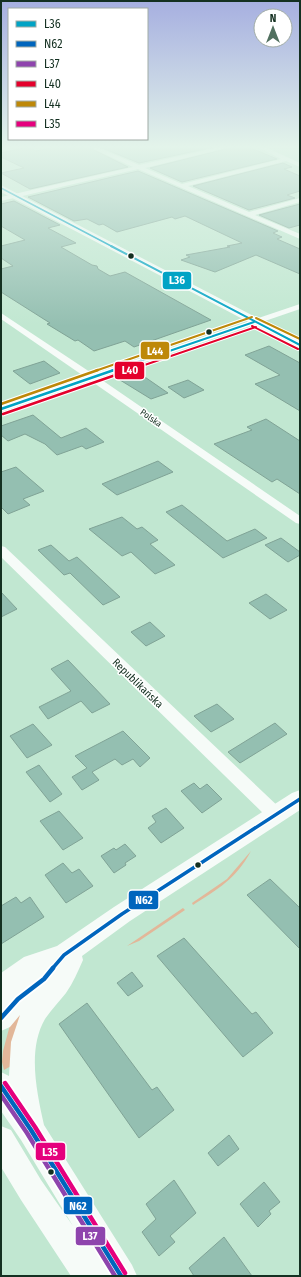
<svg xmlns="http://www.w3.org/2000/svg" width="301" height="1277" font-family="'Fira Sans Condensed',sans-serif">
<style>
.green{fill:#e2b799}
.building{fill:#94bfb1;stroke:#80a396}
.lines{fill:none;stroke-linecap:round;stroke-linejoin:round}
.street{fill:#f6fbf8;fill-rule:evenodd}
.secondary{fill:#f6fbf8;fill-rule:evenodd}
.bus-1-far2-casing{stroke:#fff;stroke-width:3}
.bus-1-far1-casing{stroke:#fff;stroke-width:4}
.bus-1-casing{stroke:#fff;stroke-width:5}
.bus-2-far1-casing{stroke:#fff;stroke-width:6}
.bus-2-casing{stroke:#fff;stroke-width:8}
.bus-3-casing{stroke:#fff;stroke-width:8}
.bus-4-far1-casing{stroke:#fff;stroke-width:4}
.bus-4-casing{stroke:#fff;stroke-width:5}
.bus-5-far1-casing{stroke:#fff;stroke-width:4}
.bus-5-casing{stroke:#fff;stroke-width:5}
.bus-6-casing{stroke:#fff;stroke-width:8}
.bus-1-far2{stroke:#01a3c5;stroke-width:1.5}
.bus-1-far1{stroke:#01a3c5;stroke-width:2}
.bus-1{stroke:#01a3c5;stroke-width:2.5}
.bus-2-far1{stroke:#0065bd;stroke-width:3.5}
.bus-2{stroke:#0065bd;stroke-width:4.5}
.bus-3{stroke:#8e44ad;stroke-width:4.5}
.bus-4-far1{stroke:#e4002b;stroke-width:2}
.bus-4{stroke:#e4002b;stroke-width:2.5}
.bus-5-far1{stroke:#be8808;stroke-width:2}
.bus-5{stroke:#be8808;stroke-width:2.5}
.bus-6{stroke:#e5007d;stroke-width:4.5}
.bus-dot{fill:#143021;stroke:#fff;stroke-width:1.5}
.labels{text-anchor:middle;stroke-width:3;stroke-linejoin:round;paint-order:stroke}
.far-street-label{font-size:9px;fill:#143021;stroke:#fff}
.street-label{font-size:11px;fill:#143021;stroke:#fff}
.line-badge{stroke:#fff;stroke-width:1.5}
.badge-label{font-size:11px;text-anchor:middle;font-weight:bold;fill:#fff}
</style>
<rect width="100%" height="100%" fill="#c1e7d1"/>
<!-- green -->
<path class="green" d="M251,851c-15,28 -33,38 -58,54l-1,-2 35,-24z
M183,908l2,2 -46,31 -12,5z
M23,1005l-12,61 -7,4 -2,-8 1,-11 7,-26z"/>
<!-- building -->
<path class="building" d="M28,147l8,4 19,-4h33l40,20 -98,22 -29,-16 23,-5 -23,-11v-4z
M100,147h114l-75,16z
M231,147h20v1l26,11 -95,23 -32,-14 80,-20z
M283,163l9,4 -8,2 16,7v15l-13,4 8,3 -46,12 -56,-24z
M138,171l140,60 -5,2 9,4 -5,2 23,10v25l-44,-19 -41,17 -34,-12 9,-3 -4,-2 44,-8 -3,-1 15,-3 -57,-27 -10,3 -3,-2 -55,15 -14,-8 -4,1 -12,-6 -13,2 -46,-24z
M14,201l46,24 -12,3 28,15 -15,4 31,18 5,1 1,3 12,7 15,-4 86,48 -77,27 -9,-6 -31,10 -16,-11 -3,1 -28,-17 3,-1 -49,-31v-23l12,-3 -12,-8v-12l24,-6 -24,-14v-22z
M300,204v21l-11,3 -30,-13z
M269,346l31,17v48l-45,-27 25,-9 -35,-20z
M44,361l16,12 -30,11 -17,-13z
M139,373l29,20 -17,6 -31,-19z
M188,380l16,10 -20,8 -16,-11z
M33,415l28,23 25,-10 18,14 -18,7 -4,-3 -25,9 -12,-11 -20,-10 -17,7 -7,-6v-9z
M266,419l34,22v53l-23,-15 -5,3 -58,-38 38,-14 -5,-3z
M158,461l15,11 -56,23 -15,-11z
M16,467l28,24 -21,8 7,6 -22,9 -7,-7v-35z
M182,505l45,36 28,-12 12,9 -44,20 -57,-46z
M122,517l15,12 5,-2 16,13 -8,4 25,21 -20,9 -24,-22 -9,4 -33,-27z
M281,538l19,14v3l-12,7 -23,-17z
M51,545l18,16 8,-4 43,40 -17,8 -33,-32 -6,2 -26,-25z
M1,592l16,17 -16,8z
M266,594l21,16 -17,9 -21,-16z
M150,622l15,14 -19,10 -15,-14z
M68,660l42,44 -18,9 -11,-12 -33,18 -9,-12 32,-16 -20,-22z
M217,704l17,15 -23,13 -17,-16z
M275,723l12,11 -47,29 -12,-11z
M33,724l19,21 -25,13 -17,-22z
M123,731l27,27 -10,9 -7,-8 -11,6 -7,-6 -23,13 7,8 -17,10 -10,-13 15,-9 -12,-12z
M39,765l23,29 -12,8 -24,-30z
M194,783l6,6 7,-5 15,15 -20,14 -21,-22z
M166,808l18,20 -23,15 -13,-15 8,-6 -4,-6z
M59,811l24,27 -20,12 -23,-29z
M125,844l11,12 -11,7 1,2 -12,8 -13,-17 13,-8 2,2z
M63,863l9,10 7,-4 14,17 -27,17 -21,-28z
M270,879l30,29v41l-53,-54z
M16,897l5,6 9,-6 14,20 -43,27v-38z
M184,938l68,76 4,-2 17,21 -30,24 -86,-101z
M132,972l11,14 -15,10 -11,-13z
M87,1003l65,87 5,-3 17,23 -35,28 -80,-114z
M229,1135l10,14 -21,17 -10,-13z
M174,1180l22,33 -26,23 5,6 -16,14 -17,-24 14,-13 -10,-15z
M264,1182l16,20 -11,9 2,3 -13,13 -18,-23z
M224,1237l28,39h-58l-5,-8z"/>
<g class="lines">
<!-- street -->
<path class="street" d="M1,147h10l-10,3z
M89,147h8l42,18 81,-18h10l-85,21 37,16 99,-25 -23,-12h7l35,16v4l-14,-6 -98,25 61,26 51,-14v4l-45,13 45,19v5l-162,-70 -137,32v-4l132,-30z
M300,304v5l-201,69 201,138v8l-4,-1 -205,-142 -90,31v-6l84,-29 -84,-58v-6l92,61z
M1,546l4,1 277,263 2,5 -2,5 -6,1 -6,-1 -269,-263z"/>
<!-- secondary -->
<path class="secondary" d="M1,185l299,155v9l-299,-157z
M300,790v20l-170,111 -48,35 1,4c-5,11 -10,23 -17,33 -7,9 -15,17 -21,26 -18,31 -8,74 -1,106l88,140 5,11h-66l-50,-76 -20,-33v-41l10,4 30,50 32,46 -52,-86 -20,-29v-39l8,4 2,-34 9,-27 -10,12 -9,4v-58l23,-16 33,-11 57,-39 178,-114z"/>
<defs>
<path id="bus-1-far2" d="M1,188l112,59"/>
<path id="bus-1-far1" d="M111,246l189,99
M111,371l143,-49"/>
<path id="bus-1" d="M1,409l113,-39"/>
<path id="bus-2-far1" d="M52,969l12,-14 58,-41 178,-115"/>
<path id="bus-2" d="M1,1018l17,-19 26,-20 9,-11
M1,1086l30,44 90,146"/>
<path id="bus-3" d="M1,1095l26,38 88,143"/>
<path id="bus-4-far1" d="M252,326l46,23
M127,371l129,-44"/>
<path id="bus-4" d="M3,414l127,-44"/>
<path id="bus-5-far1" d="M256,318l44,21
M95,371l157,-54"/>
<path id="bus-5" d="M1,404l97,-34"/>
<path id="bus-6" d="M5,1083l30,44 90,146"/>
</defs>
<!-- bus-1-far2 casing -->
<use href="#bus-1-far2" class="bus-1-far2-casing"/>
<!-- bus-1-far1 casing -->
<use href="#bus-1-far1" class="bus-1-far1-casing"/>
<!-- bus-1 casing -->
<use href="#bus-1" class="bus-1-casing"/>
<!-- bus-2-far1 casing -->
<use href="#bus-2-far1" class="bus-2-far1-casing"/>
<!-- bus-2 casing -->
<use href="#bus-2" class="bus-2-casing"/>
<!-- bus-3 casing -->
<use href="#bus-3" class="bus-3-casing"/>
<!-- bus-4-far1 casing -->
<use href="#bus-4-far1" class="bus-4-far1-casing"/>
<!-- bus-4 casing -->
<use href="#bus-4" class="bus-4-casing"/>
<!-- bus-5-far1 casing -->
<use href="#bus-5-far1" class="bus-5-far1-casing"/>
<!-- bus-5 casing -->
<use href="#bus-5" class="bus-5-casing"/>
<!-- bus-6 casing -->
<use href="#bus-6" class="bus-6-casing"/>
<!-- bus-1-far2 -->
<use href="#bus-1-far2" class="bus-1-far2"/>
<!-- bus-1-far1 -->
<use href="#bus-1-far1" class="bus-1-far1"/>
<!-- bus-1 -->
<use href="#bus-1" class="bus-1"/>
<!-- bus-2-far1 -->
<use href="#bus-2-far1" class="bus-2-far1"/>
<!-- bus-2 -->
<use href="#bus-2" class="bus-2"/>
<!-- bus-3 -->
<use href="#bus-3" class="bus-3"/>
<!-- bus-4-far1 -->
<use href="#bus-4-far1" class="bus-4-far1"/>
<!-- bus-4 -->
<use href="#bus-4" class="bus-4"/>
<!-- bus-5-far1 -->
<use href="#bus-5-far1" class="bus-5-far1"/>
<!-- bus-5 -->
<use href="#bus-5" class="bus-5"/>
<!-- bus-6 -->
<use href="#bus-6" class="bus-6"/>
</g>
<!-- sky -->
<linearGradient id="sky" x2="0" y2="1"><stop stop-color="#a6afe0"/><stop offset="0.45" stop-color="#e3f4ea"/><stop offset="1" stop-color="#e3f4ea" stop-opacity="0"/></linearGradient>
<rect width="301" height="326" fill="url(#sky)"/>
<!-- markers -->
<g class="bus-dot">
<circle cx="131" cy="256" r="3.5"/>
<circle cx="209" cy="332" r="3.5"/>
<circle cx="198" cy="865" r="3.5"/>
<circle cx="51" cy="1172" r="3.5"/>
</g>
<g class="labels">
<!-- far-street labels -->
<g class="far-street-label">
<text transform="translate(151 418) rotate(35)" y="3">Polska</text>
</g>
<!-- street labels -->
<g class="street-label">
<text transform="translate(138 683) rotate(44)" y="4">Republikańska</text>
</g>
</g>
<g class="line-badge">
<rect x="162" y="271" width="30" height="19" rx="4" fill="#01a3c5"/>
<rect x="140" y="341" width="30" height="19" rx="4" fill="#be8808"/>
<rect x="114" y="361" width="31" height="19" rx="4" fill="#e4002b"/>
<rect x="128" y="890" width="31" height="20" rx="4" fill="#0065bd"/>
<rect x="35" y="1142" width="31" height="19" rx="4" fill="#e5007d"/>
<rect x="63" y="1196" width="30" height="19" rx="4" fill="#0065bd"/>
<rect x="75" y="1226" width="31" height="20" rx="4" fill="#8e44ad"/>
</g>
<g class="badge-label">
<text x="177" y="284">L36</text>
<text x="155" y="355">L44</text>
<text x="130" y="374">L40</text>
<text x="144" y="904">N62</text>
<text x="50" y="1156">L35</text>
<text x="78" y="1210">N62</text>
<text x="90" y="1240">L37</text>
</g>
<!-- border -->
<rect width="301" height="1277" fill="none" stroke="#143021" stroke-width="4"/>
<!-- legend -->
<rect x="8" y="8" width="140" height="132" fill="#ffffff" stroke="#a1aca6"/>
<rect x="16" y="21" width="20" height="6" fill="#01a3c5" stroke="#a1aca6"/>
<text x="44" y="28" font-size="12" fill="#143021">L36</text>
<rect x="16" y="41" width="20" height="6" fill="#0065bd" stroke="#a1aca6"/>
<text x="44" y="48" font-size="12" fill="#143021">N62</text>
<rect x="16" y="61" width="20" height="6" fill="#8e44ad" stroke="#a1aca6"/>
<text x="44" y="68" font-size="12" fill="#143021">L37</text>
<rect x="16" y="81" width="20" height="6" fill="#e4002b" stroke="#a1aca6"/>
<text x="44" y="88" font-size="12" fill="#143021">L40</text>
<rect x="16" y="101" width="20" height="6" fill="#be8808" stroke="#a1aca6"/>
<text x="44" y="108" font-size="12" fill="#143021">L44</text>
<rect x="16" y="121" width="20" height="6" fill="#e5007d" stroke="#a1aca6"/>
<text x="44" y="128" font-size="12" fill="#143021">L35</text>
<!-- north arrow -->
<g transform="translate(273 28)"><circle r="19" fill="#ffffff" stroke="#a1aca6"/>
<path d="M0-3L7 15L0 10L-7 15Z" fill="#51705f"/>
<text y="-6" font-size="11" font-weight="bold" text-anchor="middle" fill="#143021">N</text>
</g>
</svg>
